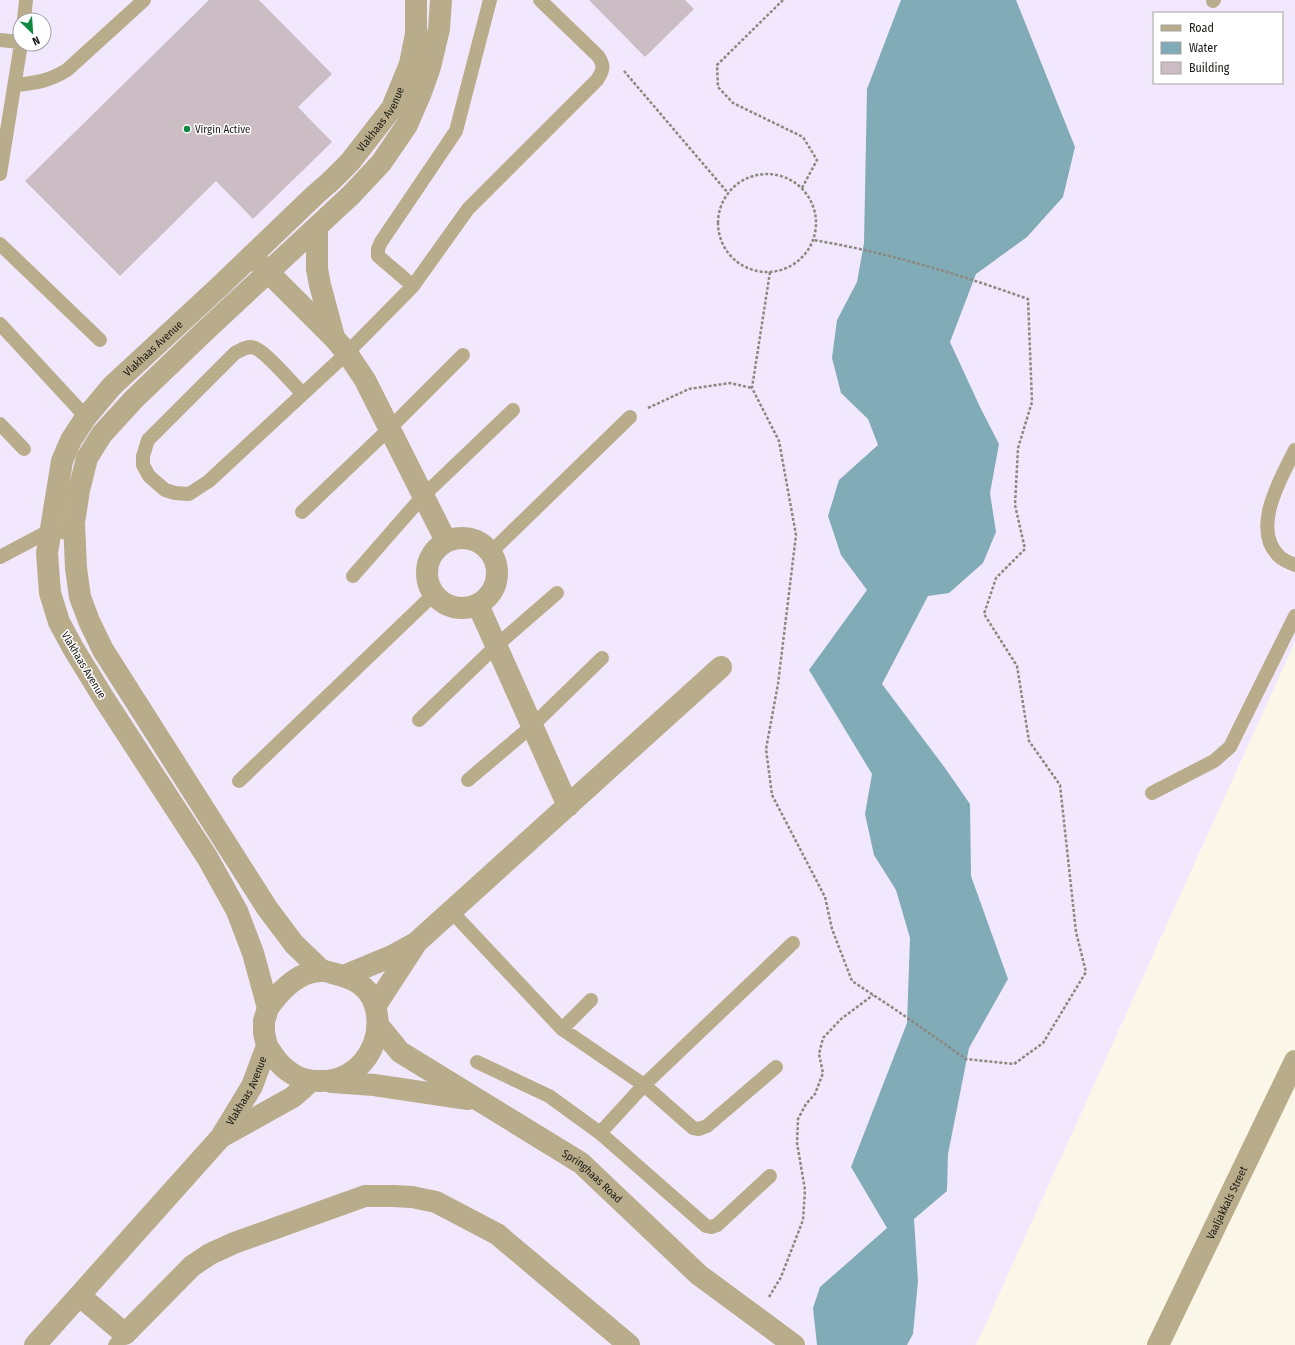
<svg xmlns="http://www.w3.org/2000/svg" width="1295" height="1345" font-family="'Fira Sans Condensed',sans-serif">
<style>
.commercial{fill:#f2e8fd;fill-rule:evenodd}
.water{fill:#81abb7}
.building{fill:#ccbdc5}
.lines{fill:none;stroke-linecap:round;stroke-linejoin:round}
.path{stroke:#8b887e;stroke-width:2.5;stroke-dasharray:3 2;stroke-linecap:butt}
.lane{stroke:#b8ac8a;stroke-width:14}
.street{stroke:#b8ac8a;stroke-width:22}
.poi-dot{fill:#118842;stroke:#fff;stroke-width:1.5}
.labels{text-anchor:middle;stroke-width:3;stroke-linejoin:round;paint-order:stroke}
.street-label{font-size:11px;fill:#1b1914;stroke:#fff}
.poi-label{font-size:11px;fill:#1b1914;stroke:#fff;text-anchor:start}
</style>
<rect width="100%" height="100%" fill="#fbf7e8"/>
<!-- commercial -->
<path class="commercial" d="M0,0h1295v642l-319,703h-976zM1154,13h128v70h-128zM20,20h24v24h-24z"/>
<!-- water -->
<path class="water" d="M901,0h115l59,147 -12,50 -36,40 -51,37 -26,68 30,65 19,37 -9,49 6,39 -13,31 -34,30 -21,3 -46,88 63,84 25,36 1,72 37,103 -39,69 -21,106 -1,37 -33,28 4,62 -5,53 -6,11h-90l-4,-37 7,-21 67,-59 -36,-61 56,-144 3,-85 -14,-48 -22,-35 -9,-41 7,-40 -63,-104 58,-80 -26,-35 -13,-39 11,-36 39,-35 -10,-26 -27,-26 -9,-35 5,-38 20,-38 7,-39 3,-154z"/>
<!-- building -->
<path class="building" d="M209,0h50l73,74 -34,33 34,35 -79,77 -37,-38 -96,95 -95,-95z
M589,0h96l9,9 -49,48z"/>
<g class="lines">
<!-- path -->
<path class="path" d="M783,0l-66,65 1,22 15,16 70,34 14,23 -15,28
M624,71l104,122
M718 223a49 49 0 1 1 98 0a49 49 0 1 1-98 0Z
M770,272l-18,116 27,53 17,94 -18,149 -12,65 6,46 53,102 7,32 20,52 47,31 67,47 48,5 29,-21 43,-71 -10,-40 -16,-147 -31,-44 -12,-75 -33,-52 12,-36 29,-29 -10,-44 3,-57 14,-46 -4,-103c-70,-25 -142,-47 -215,-59
M648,408l41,-19 41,-6 22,5
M769,1297l12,-20 22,-57 2,-30 -8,-47 1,-24 8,-15 9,-10 8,-21 -4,-19 4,-16 18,-19 32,-24"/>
<!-- lane -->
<path class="lane" d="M1213,1l1,-1
M24,20l2,-20
M0,40l20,2
M16,85c20,-2 33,-4 51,-15l77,-70
M0,174l21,-130
M0,244l100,96
M413,286l-35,-30v-7l3,-7 75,-111 34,-131
M0,324l86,93
M303,394c-10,-10 -37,-42 -48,-46 -7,-3 -14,2 -20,5l-87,87 -5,16v9l6,11 16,14 10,3 14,1 20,-13 138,-128 66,-67 55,-77 129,-129c6,-9 8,-14 1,-24l-58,-56
M0,424l24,25
M1295,450c-14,28 -46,81 -14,108 4,3 10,5 14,7
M302,512l87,-83 74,-74
M491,552l139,-135
M0,557l51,-27 24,4
M353,576l70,-80 90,-86
M419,720l77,-74 61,-53
M468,780l64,-54 70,-68
M239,781l194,-186
M1152,793l62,-32 16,-14 65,-131
M451,911l111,118 82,56 49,43 6,1 8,-3 69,-59
M562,1029l29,-29
M477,1062l72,34 51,37 106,93 5,1 6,-2 53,-49
M600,1133l44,-48 149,-142
M115,1345l10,-11"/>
<!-- street -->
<g class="street">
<path d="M317,228v41l3,16 14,52"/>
<path d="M258,262l77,77 12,14 18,27 81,161"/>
<circle cx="462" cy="573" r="35"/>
<path d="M478,605l90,201"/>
<path d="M321,970l-27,-26 -27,-36 -164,-258 -14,-29 -9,-24 -4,-29 -2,-45 5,-33 8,-32 15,-24 32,-35 73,-70 144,-134 30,-32 26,-38 13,-30 10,-28 5,-21 4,-17 2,-29"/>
<path d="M344,976l48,-20 22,-12"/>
<path d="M376,1005l41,-63 304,-275"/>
<path id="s1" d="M378,1025l22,27 181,111 118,112 95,70"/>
<path d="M267,1046c7,11 13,20 24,27 8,6 19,8 28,8 37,1 62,-31 58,-66 -2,-15 -8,-26 -22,-34 -7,-4 -15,-6 -23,-8 -4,-1 -8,-3 -12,-2 -23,1 -40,20 -52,37"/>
<path d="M332,1082l42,3 94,14"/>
<path d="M223,1136l70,-39 18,-16"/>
<path d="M80,1296l45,38 67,-68 18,-12 24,-11 131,-47h28l19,1 24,5 61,32 132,111"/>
<path id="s2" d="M35,1345l186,-208 31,-51 15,-40 -3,-13v-12l4,-13 -15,-55 -16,-42 -30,-54 -104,-160 -30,-49 -14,-26 -9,-29 -3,-40 15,-92 9,-21 15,-23 26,-31 107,-99 97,-93 15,-13 19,-19 42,-54 18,-44 6,-30v-34"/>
<path id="s3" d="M1158,1345l137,-284"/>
</g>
</g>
<!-- markers -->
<circle class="poi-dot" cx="187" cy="129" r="4"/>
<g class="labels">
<!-- street labels -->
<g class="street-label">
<text dy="4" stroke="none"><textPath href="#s2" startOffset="1496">Vlakhaas Avenue</textPath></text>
<text dy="4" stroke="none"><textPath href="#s2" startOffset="1172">Vlakhaas Avenue</textPath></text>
<text transform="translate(84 665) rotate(59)" y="4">Vlakhaas Avenue</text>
<text dy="4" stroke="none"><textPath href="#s2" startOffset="332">Vlakhaas Avenue</textPath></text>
<text dy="4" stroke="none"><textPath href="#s1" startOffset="264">Springhaas Road</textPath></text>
<text dy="4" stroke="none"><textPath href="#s3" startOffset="158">Vaaljakkals Street</textPath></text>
</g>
<!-- poi labels -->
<g class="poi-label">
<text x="195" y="133">Virgin Active</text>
</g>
</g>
<!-- legend -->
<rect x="1153" y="12" width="130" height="72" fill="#ffffff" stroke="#a4a3a1"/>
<rect x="1161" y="25" width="20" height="6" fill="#b8ac8a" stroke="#a4a3a1"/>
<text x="1189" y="32" font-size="12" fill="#1b1914">Road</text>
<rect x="1161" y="42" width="20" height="12" fill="#81abb7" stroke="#a4a3a1"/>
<text x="1189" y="52" font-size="12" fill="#1b1914">Water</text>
<rect x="1161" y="62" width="20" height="12" fill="#ccbdc5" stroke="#a4a3a1"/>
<text x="1189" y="72" font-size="12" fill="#1b1914">Building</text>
<!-- north arrow -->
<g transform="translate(32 32) rotate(155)"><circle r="19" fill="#ffffff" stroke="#a4a3a1"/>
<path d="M0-3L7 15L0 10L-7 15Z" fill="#118842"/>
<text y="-6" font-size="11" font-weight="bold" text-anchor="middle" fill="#1b1914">N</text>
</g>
</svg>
